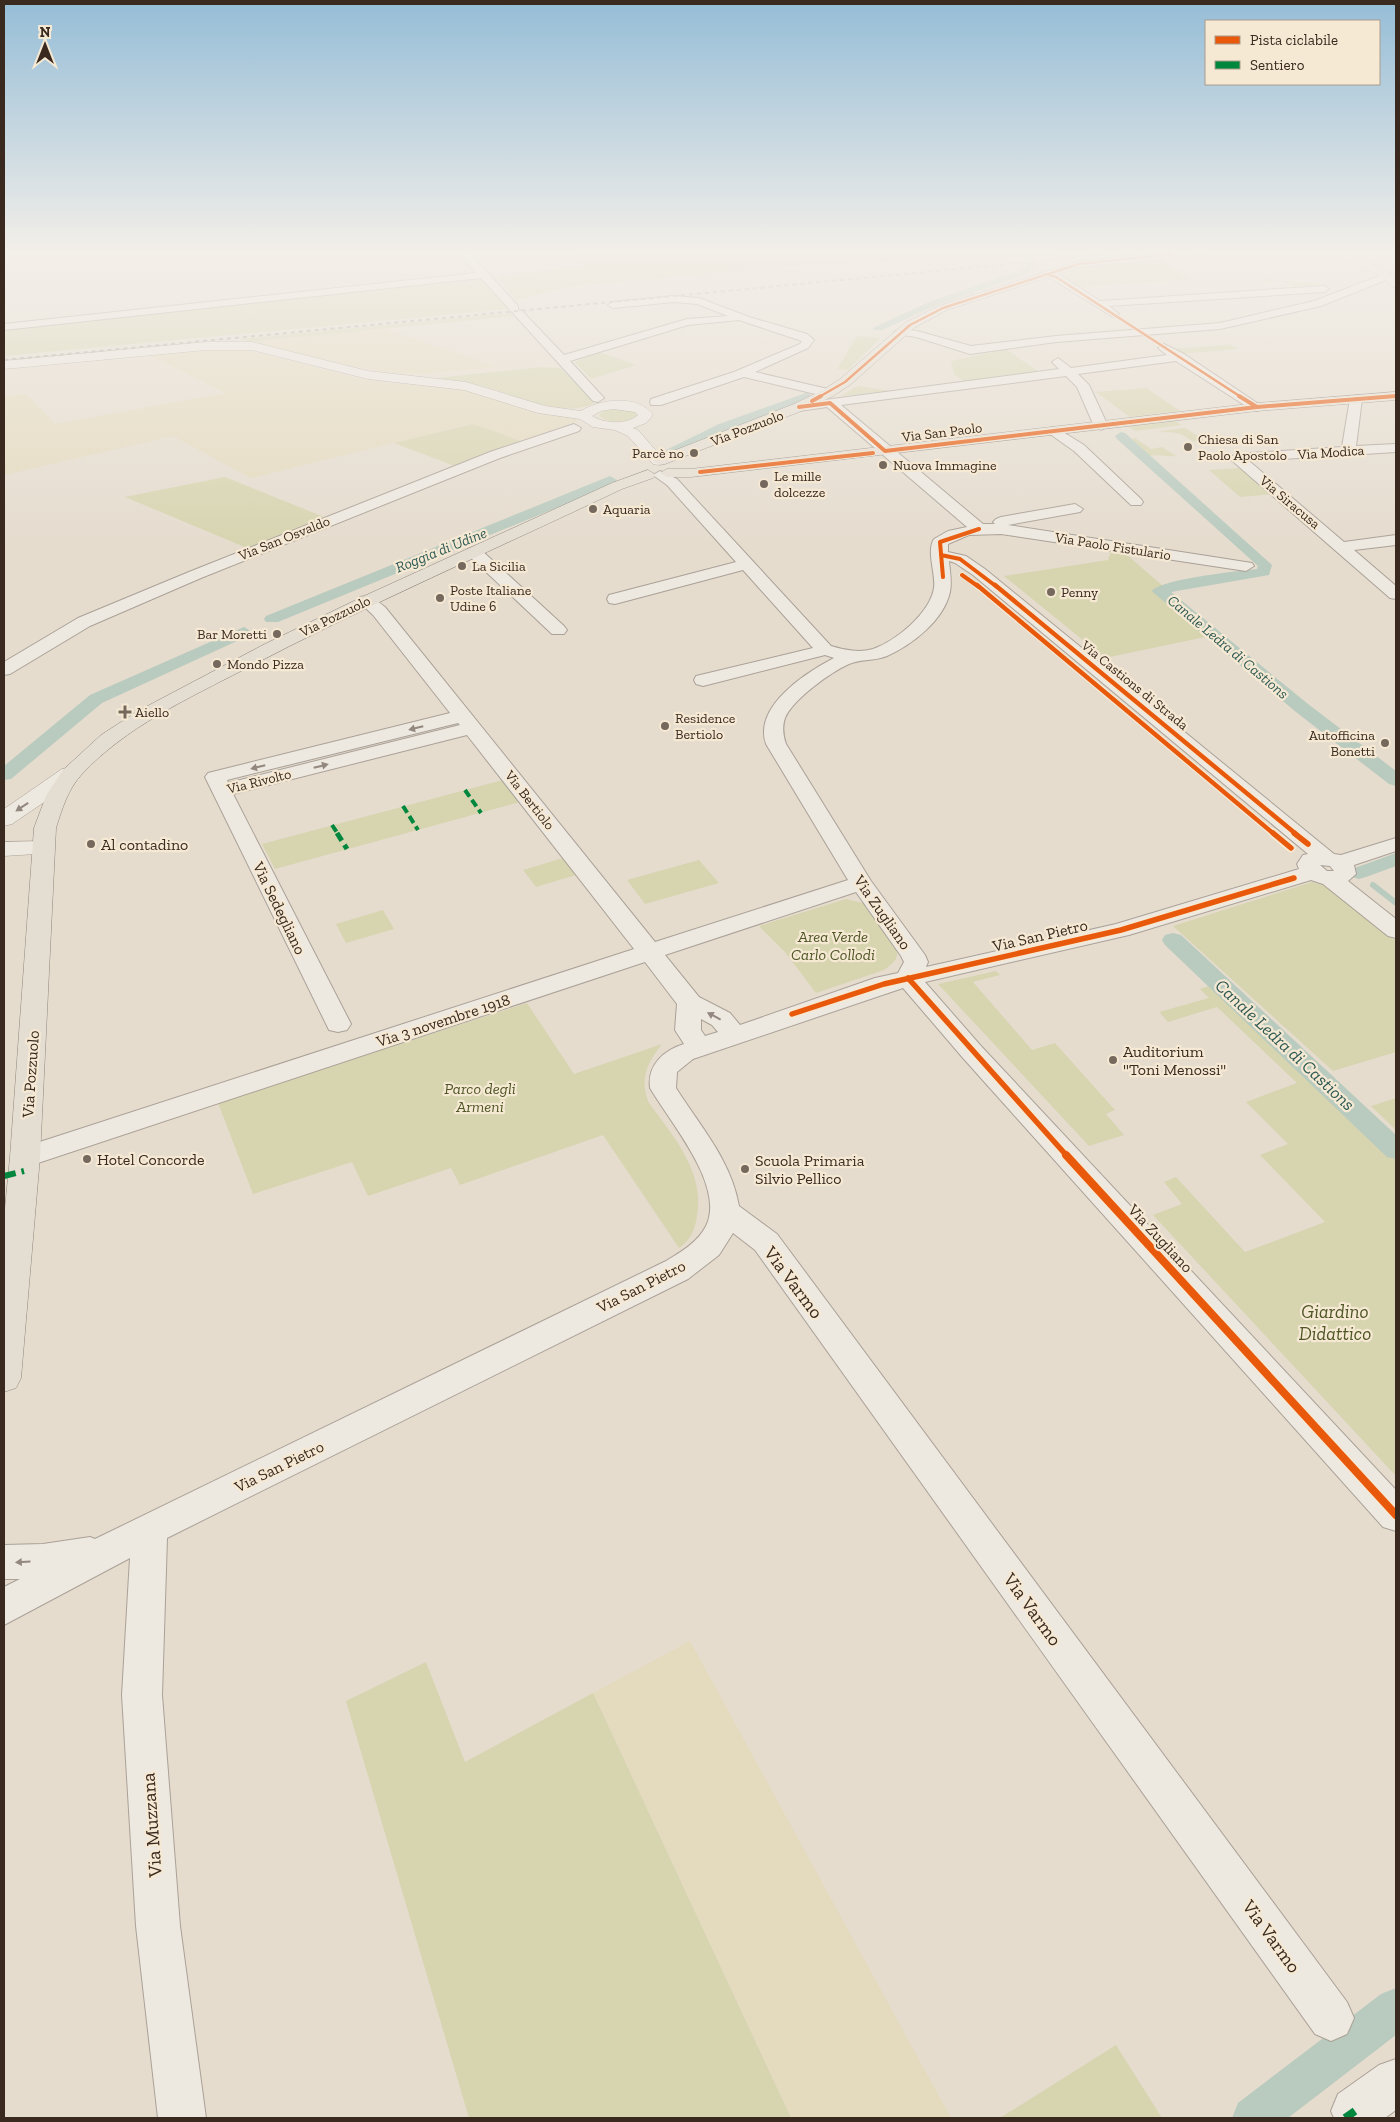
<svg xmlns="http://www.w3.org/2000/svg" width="1400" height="2122" font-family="'Zilla Slab',serif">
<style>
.farmland{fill:#e4dabe}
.green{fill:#d7d4b0}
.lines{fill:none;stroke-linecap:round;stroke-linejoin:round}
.stream{stroke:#b9cabe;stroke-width:6}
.canal{fill:#b9cabe;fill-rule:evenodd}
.minor-casing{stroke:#aaa197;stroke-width:2}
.tertiary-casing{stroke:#aaa197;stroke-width:1}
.primary-casing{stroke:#90877d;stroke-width:1}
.minor{fill:#ede8e0;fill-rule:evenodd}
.tertiary{fill:#ede8e0;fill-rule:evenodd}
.primary{fill:#e4ddd1;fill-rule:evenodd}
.rail{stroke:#aca6a0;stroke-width:2;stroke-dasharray:4 4;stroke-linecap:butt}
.quiet-far3{stroke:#00873e;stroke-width:4;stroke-dasharray:8 4;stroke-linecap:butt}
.quiet-far2{stroke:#00873e;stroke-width:5;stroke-dasharray:9 5;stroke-linecap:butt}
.quiet-far1{stroke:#00873e;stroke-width:6;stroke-dasharray:12 6;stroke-linecap:butt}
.quiet{stroke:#00873e;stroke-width:8;stroke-dasharray:16 8;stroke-linecap:butt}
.cycleway-far4-casing{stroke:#f6e9d4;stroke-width:4}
.cycleway-far3-casing{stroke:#f6e9d4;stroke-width:5.5}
.cycleway-far2-casing{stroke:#f6e9d4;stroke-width:7}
.cycleway-far1-casing{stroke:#f6e9d4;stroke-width:9}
.cycleway-casing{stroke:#f6e9d4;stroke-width:11}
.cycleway-far4{stroke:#e8590c;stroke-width:2.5}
.cycleway-far3{stroke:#e8590c;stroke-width:4}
.cycleway-far2{stroke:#e8590c;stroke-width:4.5}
.cycleway-far1{stroke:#e8590c;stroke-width:5.5}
.cycleway{stroke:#e8590c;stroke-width:8}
.oneway{fill:#93887f}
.poi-dot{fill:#75685c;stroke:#f6e9d4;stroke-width:2}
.labels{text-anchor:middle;stroke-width:4.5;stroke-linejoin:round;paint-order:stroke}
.far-street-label{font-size:14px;fill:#39291e;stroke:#f6e9d4}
.far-poi-label{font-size:14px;fill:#39291e;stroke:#f6e9d4;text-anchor:start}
.far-water-label{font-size:15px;font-style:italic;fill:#2d5953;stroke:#f6e9d4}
.poi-label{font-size:16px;fill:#39291e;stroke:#f6e9d4;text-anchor:start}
.street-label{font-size:16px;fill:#39291e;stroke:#f6e9d4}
.park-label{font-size:16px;font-style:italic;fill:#4e5625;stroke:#f6e9d4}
.water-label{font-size:18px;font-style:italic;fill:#2d5953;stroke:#f6e9d4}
.near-street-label{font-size:19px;fill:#39291e;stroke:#f6e9d4}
.near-park-label{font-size:19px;font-style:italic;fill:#4e5625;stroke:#f6e9d4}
</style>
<rect width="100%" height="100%" fill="#e5dcce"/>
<!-- farmland -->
<path class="farmland" d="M382,328l116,39 -76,7 -35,-2 -31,-5 -106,-25z
M236,349l23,4 106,27 102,11 109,27 2,3 -57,20 -49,-17 -221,54 -78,-42 -169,39v-78l22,-3 29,30 170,-31 -78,-39 43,-4z
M690,1641l261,477h-160l-198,-425z"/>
<!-- green -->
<path class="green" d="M601,250h272l20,4 188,-4 -63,7 -216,8 -236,22 -50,13 -20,-24 87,-9 -12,-9z
M1156,257l34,23 -113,7 -18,-12 33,-11z
M476,278l8,2 24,29 -504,47v-27z
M1265,279l68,6h3l-40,3 -14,-7 -46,3 20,-2z
M511,313l2,3 -263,26 -10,-3z
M857,336l23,2 -32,32 -11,-1z
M1230,345l8,4 -57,5 -8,-5z
M1006,349l33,23 -76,9 -9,-7 -3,-13z
M599,352l37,13 -45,14 -16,-17z
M541,367l19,1 32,31 2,4c-29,17 -89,-12 -119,-19 -12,-3 -25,-4 -38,-6z
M858,386l27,4 3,1 -48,5z
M1146,388l34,23 -50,6 -34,-25z
M616,408l15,1 7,6c-11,8 -29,9 -39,1l4,-5z
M1173,420l9,5 -46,6 -9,-5z
M473,424l48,17 -66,25 -61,-23z
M1185,428l21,13c-20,3 -15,-5 -30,-8 -7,-2 -10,1 -16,-2z
M1135,438l16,11 11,-2 14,9c-10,1 -17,-2 -28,0l-17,-17z
M1241,468l33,26 -34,3 -31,-27z
M225,477l99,40 -77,31 -122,-51z
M1111,551l15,3 37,32 -7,4 54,46 -105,22 -101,-82 104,-16z
M503,780l17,22 -245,67 -13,-25z
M563,858l13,17 -40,12 -13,-17z
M699,860l20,23 -74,21 -18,-24z
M1312,882l16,4 68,55v111l-63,19 -160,-145z
M846,899l25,6c6,11 27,38 26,50 -1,7 -8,11 -13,15l-68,23 -31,-41 -26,-26z
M383,910l11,19 -48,14 -10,-19z
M996,971l4,4 -27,7 59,68 23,-7 60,67 -9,4 18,21 -35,11 -151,-162z
M1215,984l181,171v321l-243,-261 29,-11 -18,-22 12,-5 69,75 80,-30 -65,-67 28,-11 -42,-42 51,-19 -80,-76 -49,15 -9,-10 50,-14 -9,-9z
M527,1003l47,71 88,-30c-15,19 -23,36 -13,59 24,33 56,68 48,113 -2,13 -6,24 -18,32l-76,-113 -143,50 -9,-17 -83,28 -16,-34 -99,32 -35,-91z
M1396,1098v32l-25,-24z
M426,1662l39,100 128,-69 198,425h-322l-123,-417z
M1116,2045l46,73h-162z"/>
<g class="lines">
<!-- stream -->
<path class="stream" d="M1373,885l23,18"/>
<!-- canal -->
<path class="canal" d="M1053,250h35l-64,9 -4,-3 4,-3z
M1028,263l8,2 -9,9 -92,32 -53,24h-8l-1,-2 56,-26 92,-32z
M806,393l4,1v4l-83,32 -55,25 -4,1 -6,-4 57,-28z
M1121,432l4,1 147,132 -3,10 -98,17 137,112 88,67v15l-7,-2 -93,-72 -141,-118 -3,-3c9,-12 87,-20 105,-22l1,-3 -141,-127 -2,-3z
M610,476l7,4 -2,3 -42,18 -295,121h-12l-2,-3 2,-3z
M244,627l8,5 -2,3 -148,68 -91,76 -7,1v-14l86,-71z
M1396,853v13l-30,11 -7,2 -7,-2 -3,-4 3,-4z
M1173,933l8,2 215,200v24l-9,-2 -222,-212 -3,-5 3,-5z
M1396,1988v47l-108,83h-56l6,-15 143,-109z"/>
<defs>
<path id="minor" d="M456,250h11l51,56v4l4,1 42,44 123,-36 41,-3 -31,-12 -23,-2 -61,6 -5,-3 5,-3 61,-6 25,2 50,19 58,17 7,6 -6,8 -53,24 77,18 2,3 -6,4 -84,-20 -83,28h-10l-1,-3 1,-3 83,-27 66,-28 2,-3 -63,-21 -51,5 -118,36 34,37 -6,4 -5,-1 -112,-123 -477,52v-6l472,-51z
M1045,271l15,4 40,26 224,-15 5,3 -5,3 -215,14 10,8 -6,3 -61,-38 -11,-3 -1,-2z
M1387,273l4,1v4l-70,28 -101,23 -164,13 -86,12 -54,-17 -20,-3 -2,-2 6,-3 17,2 54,15 85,-10 164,-13 94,-22z
M1164,344l20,10 79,53 -6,4 -5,-1 -76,-49 -98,13 11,11 19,41 -7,4 -7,-4 -17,-39 -11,-11 -225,29 142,119h12l-2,-2 3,-3 5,-2 74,-13 8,5 -3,3 -72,13 244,38 2,3 -8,5 -245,-37 -32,1 -21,9v8l18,4 19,13 349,285 7,1 55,-17v13l-42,14 2,9 -8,7 48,38v19l-8,-2 -65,-52 -12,-4 -182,55 -204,47 56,64 415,444v41l-13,-4 -420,-469 -60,-70 -210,71 -16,13 -1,16c24,38 55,72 63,118l38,28 570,768 7,16 -7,16 -16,7 -16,-7 -560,-784 -22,-17 -14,22 -31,24 -521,259 -5,157 18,231 26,192h-48l-22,-192 -14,-231 8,-137 -126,67v-38l16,-8h-16v-34l39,-1 47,-7 5,2 571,-278c15,-9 32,-19 40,-35 20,-40 -37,-105 -56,-138 -3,-23 14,-38 34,-44l-9,-14 2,-26 -32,-42 -610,202 -10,3 -10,-3 -4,-7 4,-7 619,-201 -167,-214 -234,59 118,230 -4,6 -9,2 -9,-2 -124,-253 3,-4 242,-60 -77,-98 -15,-14 2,-4c11,-2 17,4 25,10l270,335 193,-62 -82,-136c-13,-37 39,-71 68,-86l-9,-3 -122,31 -7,-2 -2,-4 2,-4 117,-28 -70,-78 -128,34 -6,-1 -2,-4 2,-4 127,-33 -69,-77 -14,-10 7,-4 17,8 154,167c14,4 28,7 42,3 23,-8 57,-36 61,-61 2,-14 -8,-37 0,-49l14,-8 19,-4 -140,-120 -28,4 -6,-4 1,-3 265,-35 -7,-7 6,-4 13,10 96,-13 -9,-7zM949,561l6,2 18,12 335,279 -5,1 -6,9 2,5 -183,55 -190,43 2,-5 -3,-7 -54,-74 -85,-137c-3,-9 -4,-17 -1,-26 8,-19 46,-46 64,-54 12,-5 26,-3 38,-8 25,-11 57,-36 63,-64 2,-10 0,-20 -1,-31zM458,723l2,2 -232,58 -1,-3zM1320,865l10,1 4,5h-7zM856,892l45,64 3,6 -6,11 -23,5 -135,47 -10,-12 -31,-16 -34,-42zM701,1019l11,6 6,7 -13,4 -4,-6z
M1356,395l6,4 -6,47 40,-2v8l-147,9 95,81 52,-7v10l-42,5 42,36v13l-6,-1 -161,-140 7,-4 106,-7 8,-48z
M574,424l7,4 -2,3 -79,27 -299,120 -111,48 -80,48 -6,1v-13l74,-44 111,-46 301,-120z
M1055,427l29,18 57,54 2,3 -2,3h-10l-57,-54 -24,-17 -2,-3 2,-3z
M474,547l6,2 84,77 3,4 -3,4h-12l-84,-79 -2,-3 2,-3z
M1396,2059v51l-11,8h-51l-3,-7 7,-17 41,-29z"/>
<path id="tertiary" d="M206,342h46l116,29 98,11 79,24 36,5c19,-12 57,-17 72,4l-7,8 -13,5 5,2 27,31 -7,4 -5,-1 -25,-28 -13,-6 -22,-3 -13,-8 -42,-6 -74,-23 -96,-11 -116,-29h-46l-202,19v-8zM613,409l22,3 3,3c-11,10 -33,9 -46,1l9,-5z
M70,768l8,1 3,5 -3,5 -66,45 -8,2v-17l58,-40z
M44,841l8,2 3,5 -3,5 -48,3v-14z"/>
<path id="primary" d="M1186,250l30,1 -5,3 -131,13 -133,43 -33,18 -64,57 -17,11 -29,14 -139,54 -5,1 -7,-4 2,-3 139,-54 29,-14 17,-11 66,-57 33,-16 140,-45z
M1327,250h14l50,24 5,5v9l-4,-1 -9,-9z
M1396,392v8l-139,11 -566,66h-24l-7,-4 7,-4h24l566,-66z
M648,470l8,5 -3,3 -31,11c-126,60 -255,116 -379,181 -56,29 -117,57 -161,104 -14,15 -20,35 -26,54l-16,329 -19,221 -5,10 -12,4v-174l6,-61 24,-329 12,-32 17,-26 38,-35 37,-24 125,-66 99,-48 250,-114z"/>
</defs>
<!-- minor casing -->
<use href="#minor" class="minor-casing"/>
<!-- tertiary casing -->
<use href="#tertiary" class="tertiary-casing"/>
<!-- primary casing -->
<use href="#primary" class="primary-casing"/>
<!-- minor -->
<use href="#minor" class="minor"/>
<!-- tertiary -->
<use href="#tertiary" class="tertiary"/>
<!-- primary -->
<use href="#primary" class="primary"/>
<!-- rail -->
<path class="rail" d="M4,360l1152,-110"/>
<!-- quiet-far3 -->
<path class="quiet-far3" d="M465,790l16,23
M403,806l15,24
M332,825l6,9"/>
<!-- quiet-far2 -->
<path class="quiet-far2" d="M337,833l10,16"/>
<!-- quiet-far1 -->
<path class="quiet-far1" d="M4,1176l20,-5"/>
<!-- quiet -->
<path class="quiet" d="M1345,2118l10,-7"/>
<defs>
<path id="cycleway-far4" d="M1045,274l11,3 185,120
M819,397l26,-15 65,-57 33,-17 136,-44 94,-10
M1386,397l10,-1"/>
<path id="cycleway-far3" d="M1239,396l18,11
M812,401l9,-5
M799,407l31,-4 55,48 372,-44 139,-11
M700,472l173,-19
M941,555l19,4 37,28
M962,575l17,12
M943,577l-3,-35 39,-13"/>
<path id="cycleway-far2" d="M977,585l297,249
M995,585l301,249"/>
<path id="cycleway-far1" d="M1273,833l18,15
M1294,833l14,11
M908,978l159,178
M792,1014l92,-30 237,-54 173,-52"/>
<path id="cycleway" d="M1066,1155l330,360"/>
</defs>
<!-- cycleway-far4 casing -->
<use href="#cycleway-far4" class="cycleway-far4-casing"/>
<!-- cycleway-far3 casing -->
<use href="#cycleway-far3" class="cycleway-far3-casing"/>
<!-- cycleway-far2 casing -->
<use href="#cycleway-far2" class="cycleway-far2-casing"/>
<!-- cycleway-far1 casing -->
<use href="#cycleway-far1" class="cycleway-far1-casing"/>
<!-- cycleway casing -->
<use href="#cycleway" class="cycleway-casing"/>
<!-- cycleway-far4 -->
<use href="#cycleway-far4" class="cycleway-far4"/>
<!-- cycleway-far3 -->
<use href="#cycleway-far3" class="cycleway-far3"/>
<!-- cycleway-far2 -->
<use href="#cycleway-far2" class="cycleway-far2"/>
<!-- cycleway-far1 -->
<use href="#cycleway-far1" class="cycleway-far1"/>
<!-- cycleway -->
<use href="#cycleway" class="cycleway"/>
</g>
<!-- one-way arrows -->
<defs><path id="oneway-solid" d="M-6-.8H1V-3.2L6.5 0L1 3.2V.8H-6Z" transform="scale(1.25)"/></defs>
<g class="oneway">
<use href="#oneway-solid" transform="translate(416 728) rotate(166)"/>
<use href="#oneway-solid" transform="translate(321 766) rotate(-14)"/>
<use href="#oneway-solid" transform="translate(258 767) rotate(166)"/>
<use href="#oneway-solid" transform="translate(22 807) rotate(146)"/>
<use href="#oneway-solid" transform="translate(714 1016) rotate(-152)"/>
<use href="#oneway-solid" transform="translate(23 1562) rotate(177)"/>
</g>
<!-- sky -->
<linearGradient id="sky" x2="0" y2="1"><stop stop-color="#95bdd7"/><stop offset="0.46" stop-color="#f3efe9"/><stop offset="1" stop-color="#f3efe9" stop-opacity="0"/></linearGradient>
<rect width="1400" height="547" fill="url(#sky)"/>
<!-- markers -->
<g class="poi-dot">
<circle cx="1188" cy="447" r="5"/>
<circle cx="694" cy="453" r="5"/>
<circle cx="883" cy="465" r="5"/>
<circle cx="764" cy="484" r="5"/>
<circle cx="593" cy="509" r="5"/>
<circle cx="462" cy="566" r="5"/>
<circle cx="1051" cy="592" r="5"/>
<circle cx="440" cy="598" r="5"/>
<circle cx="277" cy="634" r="5"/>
<circle cx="217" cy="664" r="5"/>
<path d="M122.5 704.5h5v5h5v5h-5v5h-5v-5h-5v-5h5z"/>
<circle cx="665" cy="726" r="5"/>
<circle cx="1385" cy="743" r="5"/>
<circle cx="91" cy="844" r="5"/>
<circle cx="1113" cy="1060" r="5"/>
<circle cx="87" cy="1159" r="5"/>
<circle cx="745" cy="1169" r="5"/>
</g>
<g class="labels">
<!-- far-street labels -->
<g class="far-street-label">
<text transform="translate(747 428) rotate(-21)" y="5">Via Pozzuolo</text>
<text transform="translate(942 432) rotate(-7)" y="5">Via San Paolo</text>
<text transform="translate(1331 452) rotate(-4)" y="5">Via Modica</text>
<text transform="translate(1290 502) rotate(40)" y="5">Via Siracusa</text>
<text transform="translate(284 538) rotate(-22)" y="5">Via San Osvaldo</text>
<text transform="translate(1113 546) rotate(9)" y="5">Via Paolo Fistulario</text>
<text transform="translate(335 616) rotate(-26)" y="5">Via Pozzuolo</text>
<text transform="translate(1135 685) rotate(39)" y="5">Via Castions di Strada</text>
<text transform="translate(259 781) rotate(-14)" y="5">Via Rivolto</text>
<text transform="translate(530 800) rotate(52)" y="5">Via Bertiolo</text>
</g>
<!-- far-poi labels -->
<g class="far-poi-label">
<text x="1198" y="444">Chiesa di San<tspan x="1198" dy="16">Paolo Apostolo</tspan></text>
<text x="684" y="458" text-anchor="end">Parcè no</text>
<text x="893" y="470">Nuova Immagine</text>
<text x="774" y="481">Le mille<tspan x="774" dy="16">dolcezze</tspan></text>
<text x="603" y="514">Aquaria</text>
<text x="472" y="571">La Sicilia</text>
<text x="450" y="595">Poste Italiane<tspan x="450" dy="16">Udine 6</tspan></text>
<text x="1061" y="597">Penny</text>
<text x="267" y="639" text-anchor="end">Bar Moretti</text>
<text x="227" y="669">Mondo Pizza</text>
<text x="135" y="717">Aiello</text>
<text x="675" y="723">Residence<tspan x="675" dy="16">Bertiolo</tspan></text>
<text x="1375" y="740" text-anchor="end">Autofficina<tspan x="1375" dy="16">Bonetti</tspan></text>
</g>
<!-- far-water labels -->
<g class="far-water-label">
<text transform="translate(441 550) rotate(-22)" y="5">Roggia di Udine</text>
<text transform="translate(1228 647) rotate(40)" y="5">Canale Ledra di Castions</text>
</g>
<!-- poi labels -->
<g class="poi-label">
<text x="101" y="850">Al contadino</text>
<text x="1123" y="1057">Auditorium<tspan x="1123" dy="18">"Toni Menossi"</tspan></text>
<text x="97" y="1165">Hotel Concorde</text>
<text x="755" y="1166">Scuola Primaria<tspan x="755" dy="18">Silvio Pellico</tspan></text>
</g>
<!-- street labels -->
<g class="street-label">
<text transform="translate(280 908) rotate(64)" y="6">Via Sedegliano</text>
<text transform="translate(883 912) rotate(55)" y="6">Via Zugliano</text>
<text transform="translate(1040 935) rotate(-13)" y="6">Via San Pietro</text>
<text transform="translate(443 1020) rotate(-18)" y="6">Via 3 novembre 1918</text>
<text transform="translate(30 1074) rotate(-86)" y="6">Via Pozzuolo</text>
<text transform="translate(1161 1238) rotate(47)" y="6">Via Zugliano</text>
<text transform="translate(641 1286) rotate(-27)" y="6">Via San Pietro</text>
<text transform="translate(279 1466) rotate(-26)" y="6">Via San Pietro</text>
</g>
<!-- park labels -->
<g class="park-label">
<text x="833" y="942">Area Verde<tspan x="833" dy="18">Carlo Collodi</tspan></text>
<text x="480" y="1094">Parco degli<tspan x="480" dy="18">Armeni</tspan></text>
</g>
<!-- water labels -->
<g class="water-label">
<text transform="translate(1285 1045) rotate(43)" y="6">Canale Ledra di Castions</text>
</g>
<!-- near-street labels -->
<g class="near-street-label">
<text transform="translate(794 1282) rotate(53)" y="7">Via Varmo</text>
<text transform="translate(1033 1609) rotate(54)" y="7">Via Varmo</text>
<text transform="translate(151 1825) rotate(-94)" y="7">Via Muzzana</text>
<text transform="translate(1272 1936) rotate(54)" y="7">Via Varmo</text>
</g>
<!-- near-park labels -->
<g class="near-park-label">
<text x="1335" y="1318">Giardino<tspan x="1335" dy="22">Didattico</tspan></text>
</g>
</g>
<!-- border -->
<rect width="1400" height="2122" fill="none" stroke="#39291e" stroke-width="10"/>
<!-- legend -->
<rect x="1205" y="20" width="175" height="65" fill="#f6e9d4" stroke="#aa9c8b"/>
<rect x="1215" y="36" width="25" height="8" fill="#e8590c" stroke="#aa9c8b"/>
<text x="1250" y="45" font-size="15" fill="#39291e">Pista ciclabile</text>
<rect x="1215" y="61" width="25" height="8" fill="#00873e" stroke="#aa9c8b"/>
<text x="1250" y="70" font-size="15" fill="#39291e">Sentiero</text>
<!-- north arrow -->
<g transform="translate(45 45)" stroke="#f6e9d4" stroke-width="4" paint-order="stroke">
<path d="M0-4L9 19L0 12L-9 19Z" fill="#39291e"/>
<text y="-8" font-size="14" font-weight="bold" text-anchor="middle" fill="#39291e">N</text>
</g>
</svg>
